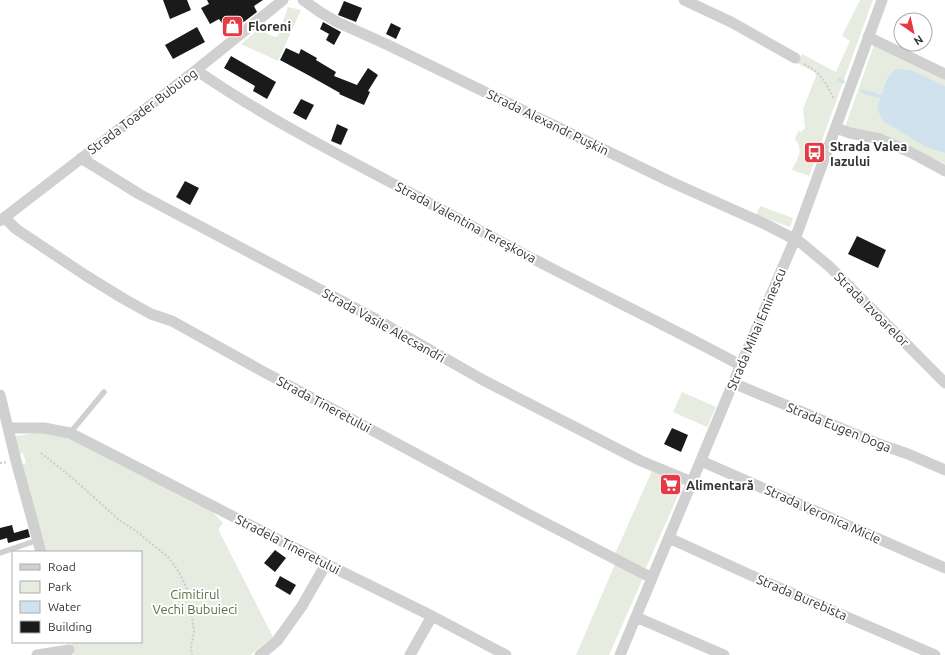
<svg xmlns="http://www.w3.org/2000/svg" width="945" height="655" font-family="Ubuntu,sans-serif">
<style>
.green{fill:#e6ecdf}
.water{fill:#cfe2ee}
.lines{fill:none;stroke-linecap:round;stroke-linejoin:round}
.stream{stroke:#cfe2ee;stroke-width:3.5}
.building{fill:#1a1a1a}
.path{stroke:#cdcdcd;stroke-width:2;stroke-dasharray:2 2;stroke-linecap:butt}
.lane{stroke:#d0d0d0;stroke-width:5.5}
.street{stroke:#d0d0d0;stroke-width:11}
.labels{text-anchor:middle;stroke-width:4;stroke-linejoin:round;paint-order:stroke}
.poi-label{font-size:13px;font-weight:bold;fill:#333;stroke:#fff;text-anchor:start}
.street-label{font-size:13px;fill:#333;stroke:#fff}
.park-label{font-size:13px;fill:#56703f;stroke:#fff}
</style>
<rect width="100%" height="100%" fill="#fff"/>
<!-- green -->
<path class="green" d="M860,0h13l-64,176 -17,-6c6,-13 12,-19 3,-31l3,-8 3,1 4,-4 -2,-19 13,-33 -1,-4 -19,-9 6,-9 34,18 14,-31 -8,-5z
M288,7l13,3 -23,51 -37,-17 18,-15 15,8 4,-1z
M874,45l71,33v86l-59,-28 -41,-9z
M760,206l33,12 -3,9 -34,-12z
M682,392l34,15 -9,20 -34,-15z
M45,432l20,2 142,72 16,17 -5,6 55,108 -23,18h-176l-3,-13h70v-90h-94l-26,-87 5,-2 -3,-10 -5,1 -3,-18z
M652,471l31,13 -37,84 -31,-14z
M615,564l28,14 -34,77h-33z"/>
<!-- water -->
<path class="water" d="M895,69l16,1 34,16v67l-19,-6 -43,-26 -6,-12 10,-30z"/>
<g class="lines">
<!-- stream -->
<path class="stream" d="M839,79l4,3
M862,91l23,7"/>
</g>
<!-- building -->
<path class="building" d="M163,0h24l4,10 -21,9z
M207,0h56l-9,6 3,6 -28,21 -10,-14 -9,5 -9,-16 8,-4z
M344,1l18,7 -6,14 -18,-7z
M323,22l18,10 -7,13 -8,-5 3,-6 -9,-5z
M391,23l10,5 -5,11 -10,-5z
M197,27l8,15 -32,17 -8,-14z
M286,48l13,6 2,-5 16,9 -1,2 20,12 -2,4 23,9 11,-17 10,7 -10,16 2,1 -6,13 -25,-11 1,-1 -32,-18 -28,-15z
M231,56l45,26 -9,17 -14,-8 2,-5 -31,-18z
M301,99l13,6 -8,15 -13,-7z
M337,124l11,5 -7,16 -10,-4z
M185,181l14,7 -9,17 -14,-8z
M857,236l29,14 -8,18 -30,-14z
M672,428l16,7 -7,17 -17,-8z
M12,525l2,8 14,-4 2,8 -22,6 -1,-5 -7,2v-12z
M275,550l11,8 -11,14 -11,-9z
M280,576l16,9 -6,10 -15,-9z"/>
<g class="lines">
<!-- path -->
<path class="path" d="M804,64c18,10 21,17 30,35
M41,453l35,28 43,39 17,11 33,27 10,14 9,19 6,40 -3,17 1,7
M0,463l7,-1"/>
<!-- lane -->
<path class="lane" d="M70,433l34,-41
M0,553l38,-13"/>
<!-- street -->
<path class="street" d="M303,0l17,12 17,10 51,23 283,137 94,42 35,18 30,25 115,116
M684,0l47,22 64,36
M868,37l77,37
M196,70c62,43 128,77 194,112 44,23 88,48 132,71 72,38 146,73 218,112
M836,128l14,5 30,6 32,14 33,18
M81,158l58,36 235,124 109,62 158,81 51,21
M5,218l11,11 69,46 39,24 27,15 21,7 90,50 266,143 124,64
M0,221l196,-151 87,-70
M733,383l146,61 29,10 37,16
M0,395l16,66 25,91
M8,428h36l26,5 256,131 106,52 74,39
M701,461l244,107
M669,538l99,45 167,72
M636,617l88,38
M37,655l32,-5
M260,655l17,-14 25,-35 24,-42
M410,655l22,-39
M620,655l113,-272 62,-144 87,-239"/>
</g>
<!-- icons -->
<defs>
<symbol id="shop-square" viewBox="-11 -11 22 22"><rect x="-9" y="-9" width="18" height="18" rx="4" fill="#e63946" stroke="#fff"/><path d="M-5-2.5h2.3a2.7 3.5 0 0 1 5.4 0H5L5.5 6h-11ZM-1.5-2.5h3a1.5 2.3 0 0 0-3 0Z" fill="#fff"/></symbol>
<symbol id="bus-square" viewBox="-11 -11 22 22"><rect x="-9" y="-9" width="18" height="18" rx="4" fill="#e63946" stroke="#fff"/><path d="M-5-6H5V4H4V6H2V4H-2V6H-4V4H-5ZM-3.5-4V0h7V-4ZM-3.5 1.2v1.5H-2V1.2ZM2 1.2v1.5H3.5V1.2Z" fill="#fff"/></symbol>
<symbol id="supermarket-square" viewBox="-11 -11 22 22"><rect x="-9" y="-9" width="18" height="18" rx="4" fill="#e63946" stroke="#fff"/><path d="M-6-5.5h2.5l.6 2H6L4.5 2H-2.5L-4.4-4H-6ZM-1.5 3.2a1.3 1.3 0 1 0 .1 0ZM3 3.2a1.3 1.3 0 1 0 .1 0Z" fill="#fff"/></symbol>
</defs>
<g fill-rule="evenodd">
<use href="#shop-square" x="220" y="14" width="25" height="25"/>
<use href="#bus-square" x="802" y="140" width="25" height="25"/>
<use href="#supermarket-square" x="658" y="472" width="25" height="25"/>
</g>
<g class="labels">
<!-- poi labels -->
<g class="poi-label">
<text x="248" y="31">Floreni</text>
<text x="830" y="151">Strada Valea<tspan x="830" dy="15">Iazului</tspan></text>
<text x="686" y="490">Alimentară</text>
</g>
<!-- street labels -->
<g class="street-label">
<text transform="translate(142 111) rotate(-37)" y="5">Strada Toader Bubuiog</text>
<text transform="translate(548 122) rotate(26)" y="5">Strada Alexandr Pușkin</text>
<text transform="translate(466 222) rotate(28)" y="5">Strada Valentina Tereșkova</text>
<text transform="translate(872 309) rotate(45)" y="5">Strada Izvoarelor</text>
<text transform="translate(384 325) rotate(29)" y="5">Strada Vasile Alecsandri</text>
<text transform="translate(756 329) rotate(-67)" y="5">Strada Mihai Eminescu</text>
<text transform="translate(324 404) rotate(28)" y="5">Strada Tineretului</text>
<text transform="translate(839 427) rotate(22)" y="5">Strada Eugen Doga</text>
<text transform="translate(823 514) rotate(24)" y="5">Strada Veronica Micle</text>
<text transform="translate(288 544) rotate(27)" y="5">Stradela Tineretului</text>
<text transform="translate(802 597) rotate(23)" y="5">Strada Burebista</text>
</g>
<!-- park labels -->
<g class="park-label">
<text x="195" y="599">Cimitirul<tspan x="195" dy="15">Vechi Bubuieci</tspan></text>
</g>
</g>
<!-- legend -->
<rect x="12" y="551" width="130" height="92" fill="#ffffff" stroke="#adadad"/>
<rect x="20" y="564" width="20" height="6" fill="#d0d0d0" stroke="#adadad"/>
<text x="48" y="571" font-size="12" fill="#333333">Road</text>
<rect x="20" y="581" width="20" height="12" fill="#e6ecdf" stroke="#adadad"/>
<text x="48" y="591" font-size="12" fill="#333333">Park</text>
<rect x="20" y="601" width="20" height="12" fill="#cfe2ee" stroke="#adadad"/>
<text x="48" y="611" font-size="12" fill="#333333">Water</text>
<rect x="20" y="621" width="20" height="12" fill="#1a1a1a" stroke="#adadad"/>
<text x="48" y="631" font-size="12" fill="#333333">Building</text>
<!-- north arrow -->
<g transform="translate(913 32) rotate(146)"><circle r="19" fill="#ffffff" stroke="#adadad"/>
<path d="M0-3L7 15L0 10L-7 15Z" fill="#e63946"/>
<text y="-6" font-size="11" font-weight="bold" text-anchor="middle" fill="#333333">N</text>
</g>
</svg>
